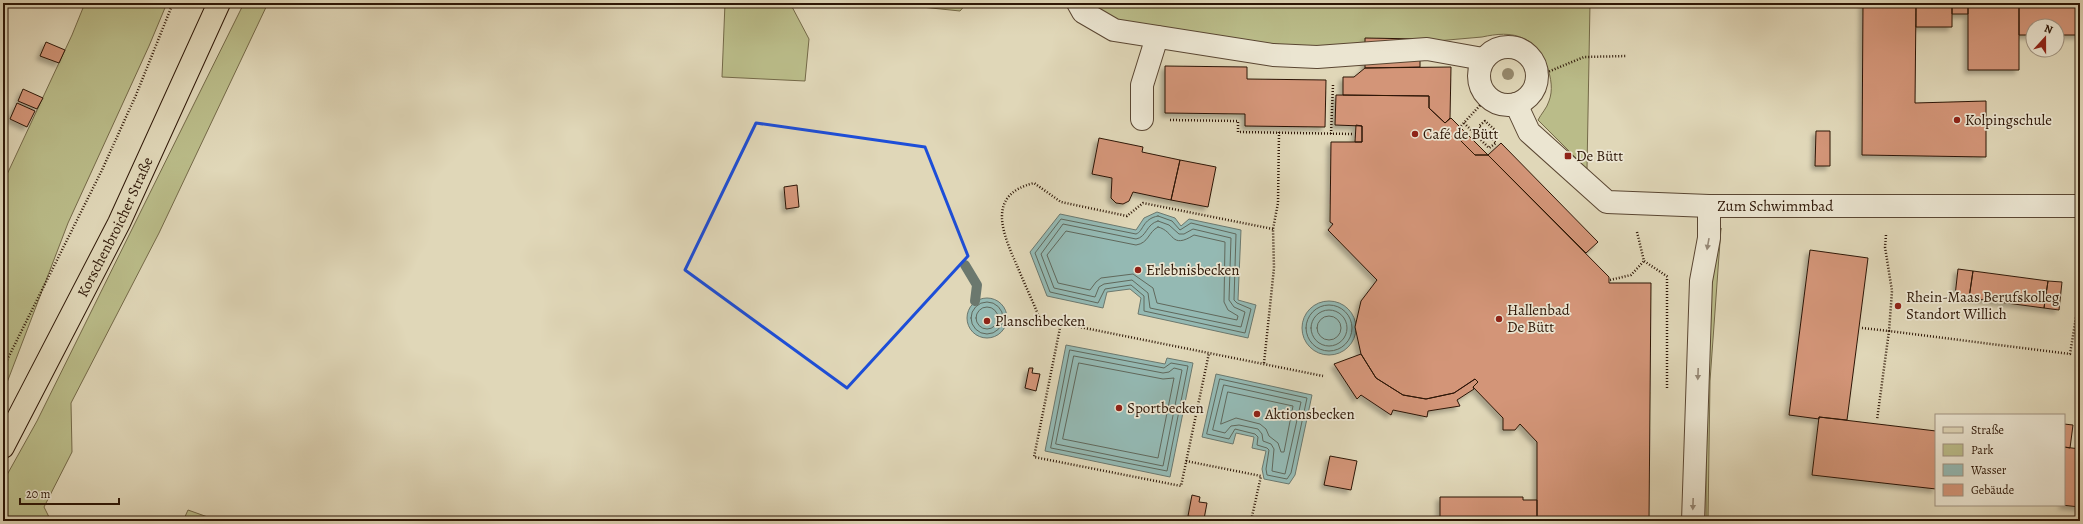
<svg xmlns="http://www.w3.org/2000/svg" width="2083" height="524" font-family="Alegreya,serif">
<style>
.green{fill:#babc89;stroke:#746948}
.water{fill:#94b9b3;stroke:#6b786e}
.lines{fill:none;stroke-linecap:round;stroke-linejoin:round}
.shore{stroke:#60685c;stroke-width:1}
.stream{stroke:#6b786e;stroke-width:10}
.building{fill:#d39578;stroke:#2d1606;filter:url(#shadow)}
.minor-casing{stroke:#5a4632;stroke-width:24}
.major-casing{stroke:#2d1606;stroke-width:24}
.path{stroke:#2d1606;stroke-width:2.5;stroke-dasharray:1 2;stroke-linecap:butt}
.minor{stroke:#ebe5d1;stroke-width:22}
.major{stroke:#e0d7b8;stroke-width:22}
.tree{fill:#95886c}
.oneway{fill:#968876}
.marked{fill:none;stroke:#1d4ed8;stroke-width:3;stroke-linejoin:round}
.poi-dot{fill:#8f2418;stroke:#ebe5d1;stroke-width:1.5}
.labels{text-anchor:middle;stroke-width:3.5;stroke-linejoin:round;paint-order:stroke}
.poi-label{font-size:15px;fill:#2d1606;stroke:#ebe5d1;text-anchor:start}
.street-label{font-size:15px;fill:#2d1606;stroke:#ebe5d1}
</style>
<defs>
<filter id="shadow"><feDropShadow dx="-3.5" dy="3.5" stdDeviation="2" flood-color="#0004"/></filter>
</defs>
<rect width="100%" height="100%" fill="#e0d7b8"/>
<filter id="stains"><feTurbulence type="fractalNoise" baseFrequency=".005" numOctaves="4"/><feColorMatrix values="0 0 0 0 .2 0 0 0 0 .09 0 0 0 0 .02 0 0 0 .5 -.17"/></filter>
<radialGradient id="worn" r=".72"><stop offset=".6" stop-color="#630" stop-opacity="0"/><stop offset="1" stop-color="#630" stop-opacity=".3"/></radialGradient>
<!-- green -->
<path class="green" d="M85,3h82l-18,43 -81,177 -65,170v-210l69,-148z
M244,3h24l-109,230 -88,170 1,49 -28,55 7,14h-48v-39l34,-61z
M725,3h65l19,36 -4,42 -83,-4z
M912,3h55l-7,8 -48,-5z
M1089,3h501l-3,166 -49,-49c3,-6 9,-12 11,-19 8,-20 -6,-53 -24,-62 -14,-7 -29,-5 -43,-2l-183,16 -182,-31z
M1721,228l-11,153 -2,140h-2v-209z
M188,510l31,11h-36z"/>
<!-- water -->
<path class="water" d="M1157,212l18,6 6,8 8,-7 52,11 -3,70 18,5 -8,33 -110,-24 3,-16 -11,-9 -23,3 -4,16 -56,-12 -17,-44 30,-38 76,16 8,-12z
M967 318a20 20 0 1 1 40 0a20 20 0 1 1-40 0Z
M1302 328a27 27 0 1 1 54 0a27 27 0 1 1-54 0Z
M1066,345l99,19 2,-6 26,5 -23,114 -125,-26z
M1216,374l96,21 -17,80 -6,9 -25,-5 -2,-10 4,-18 -14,-3 2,-11 -18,-4 -3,11 -31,-7z"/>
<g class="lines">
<!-- shore -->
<path class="shore" d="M1158,216l14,5 8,9 11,-7 45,11 -2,66 3,3 14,6 -6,24 -101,-22v-15l-13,-11 -26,4 -7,14 -48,-11 -15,-39 26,-34 75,15c8,-3 6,-15 22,-18z
M1158,221l11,4 10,9h5l9,-5 38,9 -2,62 5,7 11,5 -4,15 -91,-19 -2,-15 -16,-13 -28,4 -5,3 -4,10 -41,-9 -13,-34 22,-30 73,15c11,-2 10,-15 22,-18z
M1158,227c17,4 12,23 36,8l31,7 -1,60 4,8 10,6 -1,4 -80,-17 -4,-15 -20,-14 -32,4 -5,4 -6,8 -32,-7 -11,-28 19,-24 70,14c13,-2 12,-13 22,-18z
M971 318a16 16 0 1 1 32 0a16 16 0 1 1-32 0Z
M1306 328a23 23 0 1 1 46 0a23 23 0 1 1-46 0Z
M976 318a11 11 0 1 1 22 0a11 11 0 1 1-22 0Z
M1311 328a18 18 0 1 1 36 0a18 18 0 1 1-36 0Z
M1317 328a12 12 0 1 1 24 0a12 12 0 1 1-24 0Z
M1070,350l94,18 7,-5 17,3 -21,105 -116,-23z
M1074,356l89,17 6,-1 5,-4 8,2 -19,96 -107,-22z
M1079,363l84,16 11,-1 -16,80 -95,-19z
M1220,379l87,19 -16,75 -4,6 -20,-4 -1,-6 3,-19 -2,-2 -10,-3 1,-8 -3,-3 -20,-5 -6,10 -22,-5z
M1224,385l77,17 -16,72 -13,-3 2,-22 -3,-5 -8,-3 -1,-7 -4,-5 -19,-4 -8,1 -6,7 -12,-3z
M1228,392l65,14 -9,46h-3l-3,-9 -9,-7 -3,-7 -6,-5 -24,-6 -15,6z"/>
<!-- stream -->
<path class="stream" d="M965,265l12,20 -2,16"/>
</g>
<!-- building -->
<path class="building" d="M1863,3h53l-1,100 71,-2v56l-124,-2z
M1916,3h36v24h-36z
M1952,3h16v11h-16z
M1968,3h51v67h-51z
M2019,3h61v32h-23v-9h-24v9h-14z
M1365,38l55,1v28l-55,1z
M46,42l19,8 -6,13 -19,-7z
M1165,66l82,1v12l79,1 -1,47 -80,-1v-12l-80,-1z
M1451,67l-1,51 -5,5 -16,-15v-12l-86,-1v-18h11l11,-9z
M23,89l20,9 -6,11 -19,-8z
M1336,95l93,1v12l16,15 6,-5 16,16 -7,6 15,15h13l121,122v6h42l-2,238h-112v-79l-17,-18 -5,6h-12v-12l-30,-31 5,-5 -3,-3 -21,14 -28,6 -23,-4 -27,-17 -15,-24 -6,-27 6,-26 16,-21 -49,-50 5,-6 -3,-2 1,-80h31v-16l-27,-1z
M17,103l18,8 -8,16 -17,-8z
M1356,125l6,1v16h-7z
M1816,131h14v35h-15z
M1467,134l21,21h-13l-15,-15z
M1099,138l44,9 -1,5 38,8 -9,40 -38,-8 -4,9 -6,3 -7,-1 -5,-5 1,-20 -20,-4z
M1501,143l97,99 -12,11 -98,-98z
M1180,160l36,7 -8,40 -37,-7z
M797,185l2,22 -13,2 -2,-22z
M1810,250l58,8 -21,162 -28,-3v2l-30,-4z
M1958,269l15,2 -4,27 -14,-2z
M1973,271l75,10 -4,27 -75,-10z
M2048,281l14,1 -3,28 -15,-2z
M1361,354l15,24 27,17 23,4 28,-6 21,-14 3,3 -5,5 1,2 -17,11 3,6 -32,5 -1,6 -34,-7 -2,5 -30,-20 -4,4 -23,-35z
M1029,368h4l-1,5 8,1 -4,17 -11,-3z
M1819,417l117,14v58l-124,-14z
M2064,424l9,1 -3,23 -6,-1z
M2064,447l16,2v58l-19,-2h3z
M1330,456l27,5 -6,29 -27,-5z
M1192,495l8,2 -1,5 8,1 -3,16 -16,-3z
M1440,497h83v3h14v21h-97z"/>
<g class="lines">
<defs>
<g id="minor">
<path d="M1078,3l5,9 31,18 159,25 44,2 110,-8 56,10"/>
<circle cx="1508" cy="76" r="29"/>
<path id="s1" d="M1516,104l13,28 78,70 102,4h371"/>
<path d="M1142,119v-34l15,-48"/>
<path d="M1693,521l8,-240 8,-43v-32"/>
</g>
<g id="major">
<path id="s2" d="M3,447l116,-224 100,-220"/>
</g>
</defs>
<!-- minor casing -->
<use href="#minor" class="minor-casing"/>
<!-- major casing -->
<use href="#major" class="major-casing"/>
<!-- path -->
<path class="path" d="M1538,76l46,-19 43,-1
M1471,86l17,19
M1170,120l68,1v11l115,2
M1464,123l25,25 7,-5 -17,-17 6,-5 11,10
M1461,126l23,-25
M1331,134l2,-49
M1273,229l-130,-26 -16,13 -66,-14 -27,-19c-50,12 -30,53 -16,85 7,17 15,34 22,51l283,57
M1637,232l7,29 24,16
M1886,235l-1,12 7,44 -3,40 181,23 10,-61
M1610,280l21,-5 13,-14
M1061,323l-27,134 147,29 28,-133
M1862,328l27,3 -12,89
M1264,363l10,-95 -1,-39 5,-26 1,-71
M3,368l99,-198 34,-75 37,-92
M1667,388v-111
M1186,461l75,15 -10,45"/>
<!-- minor -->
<use href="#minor" class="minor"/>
<!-- major -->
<use href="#major" class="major"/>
</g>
<!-- trees -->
<circle class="tree" cx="1508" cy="74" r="6"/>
<!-- one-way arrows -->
<defs><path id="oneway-solid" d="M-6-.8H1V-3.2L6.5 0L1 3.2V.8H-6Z"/></defs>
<g class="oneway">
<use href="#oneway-solid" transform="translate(1708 244) rotate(100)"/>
<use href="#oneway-solid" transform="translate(1698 374) rotate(92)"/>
<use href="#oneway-solid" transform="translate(1693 504) rotate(92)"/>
</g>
<!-- marked area -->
<path class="marked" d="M756,123l169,24 43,109 -121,132 -162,-118z"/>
<!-- markers -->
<g class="poi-dot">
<circle cx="1957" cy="120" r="4"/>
<circle cx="1415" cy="134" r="4"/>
<rect x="1564" y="152" width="8" height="8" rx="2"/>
<circle cx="1138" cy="270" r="4"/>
<circle cx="1898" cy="306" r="4"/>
<circle cx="1499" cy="319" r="4"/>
<circle cx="987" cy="321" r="4"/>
<circle cx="1119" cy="408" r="4"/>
<circle cx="1257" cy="414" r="4"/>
</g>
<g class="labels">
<!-- poi labels -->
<g class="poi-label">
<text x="1965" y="125">Kolpingschule</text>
<text x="1423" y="139">Café de Bütt</text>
<text x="1576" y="161">De Bütt</text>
<text x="1146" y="275">Erlebnisbecken</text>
<text x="1906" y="302">Rhein-Maas Berufskolleg<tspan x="1906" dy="17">Standort Willich</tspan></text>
<text x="1507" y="315">Hallenbad<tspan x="1507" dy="17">De Bütt</tspan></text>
<text x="995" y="326">Planschbecken</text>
<text x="1127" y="413">Sportbecken</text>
<text x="1265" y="419">Aktionsbecken</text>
</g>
<!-- street labels -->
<g class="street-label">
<text dy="5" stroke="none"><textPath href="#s1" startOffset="304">Zum Schwimmbad</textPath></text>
<text dy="5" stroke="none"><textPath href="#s2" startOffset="247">Korschenbroicher Straße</textPath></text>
</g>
</g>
<!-- margin -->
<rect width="2083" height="524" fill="none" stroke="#e0d7b8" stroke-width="16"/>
<rect x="4" y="4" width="2075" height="516" fill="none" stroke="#2d1606" stroke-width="2"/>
<rect x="8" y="8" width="2067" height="508" fill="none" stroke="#2d1606"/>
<!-- legend -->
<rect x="1935" y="414" width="130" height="92" fill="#ebe5d1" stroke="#9f9280"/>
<rect x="1943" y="427" width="20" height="6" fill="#e0d7b8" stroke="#9f9280"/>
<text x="1971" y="434" font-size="12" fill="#2d1606">Straße</text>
<rect x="1943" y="444" width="20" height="12" fill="#babc89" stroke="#9f9280"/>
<text x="1971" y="454" font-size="12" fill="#2d1606">Park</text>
<rect x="1943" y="464" width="20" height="12" fill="#94b9b3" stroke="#9f9280"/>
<text x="1971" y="474" font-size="12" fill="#2d1606">Wasser</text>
<rect x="1943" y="484" width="20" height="12" fill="#d39578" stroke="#9f9280"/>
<text x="1971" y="494" font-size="12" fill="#2d1606">Gebäude</text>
<!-- north arrow -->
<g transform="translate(2045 38) rotate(21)"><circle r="19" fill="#ebe5d1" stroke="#9f9280"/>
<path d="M0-3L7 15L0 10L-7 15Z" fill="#8f2418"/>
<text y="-6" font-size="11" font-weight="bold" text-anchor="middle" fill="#2d1606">N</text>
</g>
<!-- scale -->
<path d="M20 498v6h99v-6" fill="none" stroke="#2d1606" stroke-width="2"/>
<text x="26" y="498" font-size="12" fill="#2d1606" stroke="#ebe5d1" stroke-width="3" paint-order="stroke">20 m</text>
<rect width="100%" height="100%" filter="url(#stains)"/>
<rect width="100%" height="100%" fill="url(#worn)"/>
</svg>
